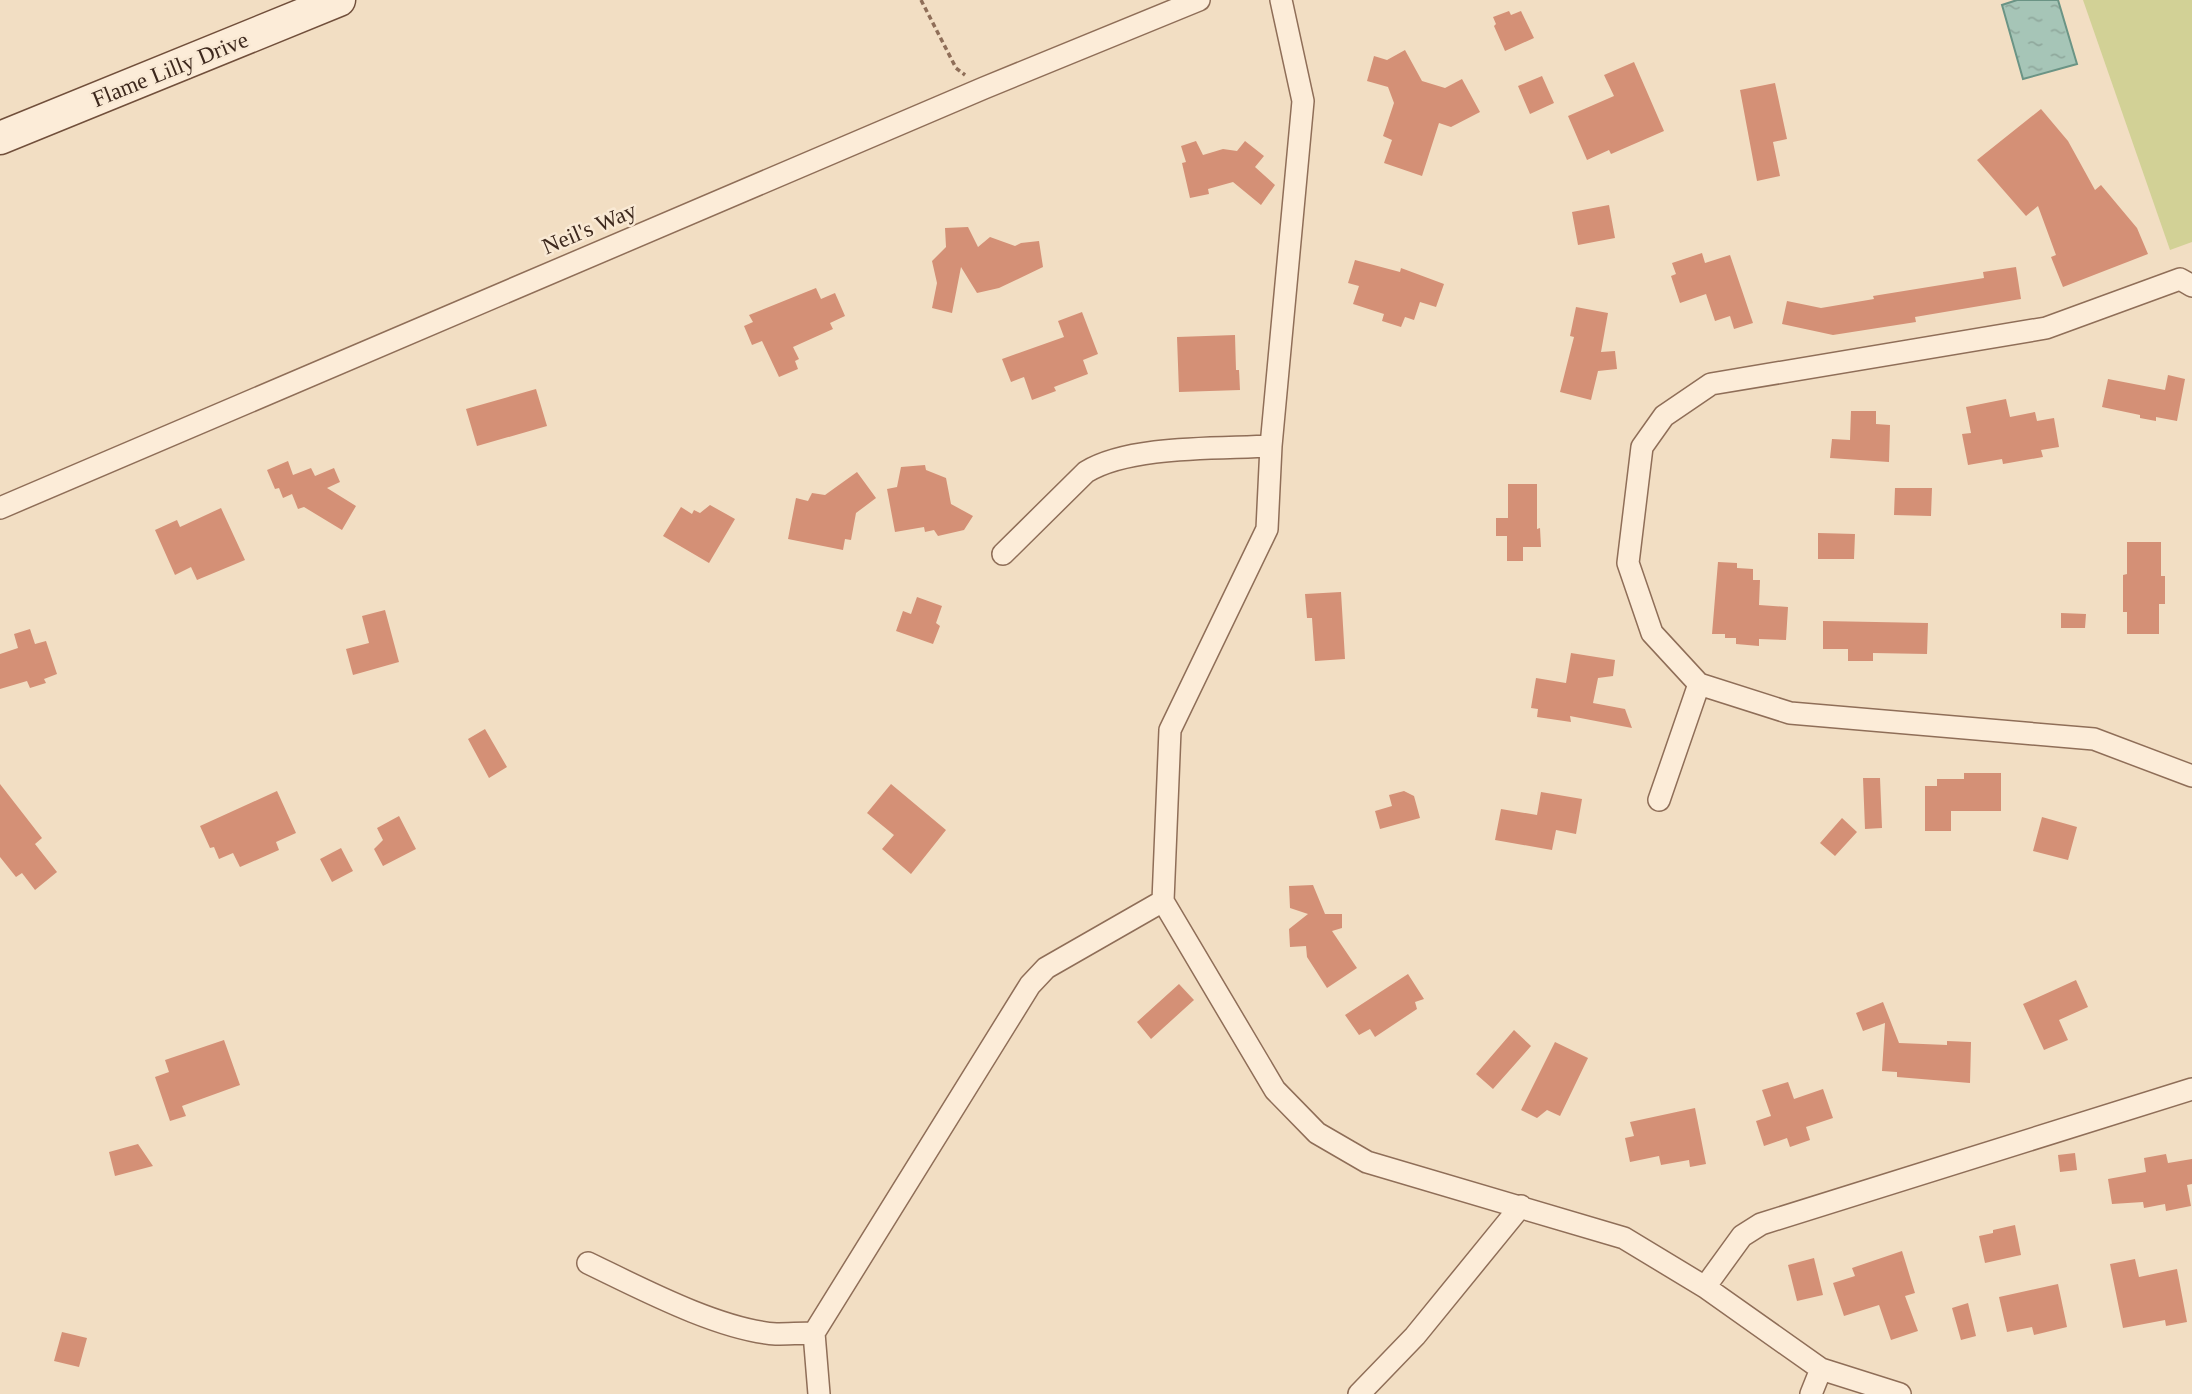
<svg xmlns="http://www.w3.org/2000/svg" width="2192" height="1394" font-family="'Times New Roman',serif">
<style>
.pitch{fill:#d2d196}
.water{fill:url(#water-ripples);stroke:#6b9485;stroke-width:2}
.building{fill:#d49076}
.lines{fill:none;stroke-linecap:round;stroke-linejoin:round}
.street-casing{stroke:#8f6e58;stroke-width:24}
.secondary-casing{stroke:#714f3b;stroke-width:35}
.path{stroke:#8f6e58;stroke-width:3.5;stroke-dasharray:5 3.5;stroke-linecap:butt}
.street{stroke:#fcecd8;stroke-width:21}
.secondary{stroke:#fcecd8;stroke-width:32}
.labels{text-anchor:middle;stroke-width:5;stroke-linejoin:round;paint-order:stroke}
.street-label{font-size:23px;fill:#3d281d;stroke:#f9e9d4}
</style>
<defs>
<pattern id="water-ripples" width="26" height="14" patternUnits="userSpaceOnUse" patternTransform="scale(1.75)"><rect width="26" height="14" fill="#a6c5b7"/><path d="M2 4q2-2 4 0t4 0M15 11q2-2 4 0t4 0" fill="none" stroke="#90a99d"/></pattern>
</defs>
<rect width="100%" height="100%" fill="#f2dec3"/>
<!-- pitch -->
<path class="pitch" d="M2083,0h109v242l-22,8z"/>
<!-- water -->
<path class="water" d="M2017,0h41l19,64 -54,15 -21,-74z"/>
<!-- building -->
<path class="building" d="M1509,11l2,4 10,-4 13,27 -29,13 -11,-25 2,-2 -3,-7z
M1405,50l17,31 23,7 17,-9 18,33 -29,15 -12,-4 -17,53 -38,-13 8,-23 -9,-4 11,-33 -6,-16 -21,-6 7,-25 13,4z
M1634,62l30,69 -53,23 -2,-4 -22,10 -19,-44 46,-20 -10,-21z
M1542,76l12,27 -24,11 -12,-28z
M1775,83l12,56 -14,3 7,34 -23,5 -17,-91z
M2041,109l27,32 27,49 6,-5 36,43 11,26 -85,33 -12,-30 5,-2 -18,-49 -12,10 -49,-56z
M1196,141l7,14 20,-6 14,2 8,-10 19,15 -9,11 20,18 -14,20 -28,-23 -25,7 1,5 -19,4 -8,-35 4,-1 -5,-16z
M1609,205l6,33 -37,7 -6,-33z
M968,227l10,20 12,-10 25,9 6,-3 18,-2 4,26 -44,21 -22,5 -16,-26 -9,46 -20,-5 5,-25 -5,-22 14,-14 -1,-19z
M1702,253l3,10 25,-8 23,68 -19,6 -4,-13 -15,5 -9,-27 -26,9 -9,-27 5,-2 -4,-11z
M1355,260l45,12 1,-4 43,16 -8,23 -16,-5 -6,18 -9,-3 -4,10 -19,-6 2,-7 -31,-10 6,-18 -11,-3z
M2016,267l5,32 -106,18 1,5 -83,13 -51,-11 5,-23 34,7 53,-9 -1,-3 111,-18 -1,-6z
M816,288l5,11 14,-6 10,23 -15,7 3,6 -40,18 6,12 -4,2 3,8 -19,8 -17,-36 -10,4 -8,-19 9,-4 -4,-7z
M1576,307l32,6 -7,39 14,-1 2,18 -19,2 -7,29 -31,-8 14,-55 -4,-1z
M1082,312l16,42 -15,6 5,14 -34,13 2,4 -24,9 -8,-23 -13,5 -9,-23 62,-22 -6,-16z
M1235,335l1,35h3l1,20 -61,2 -2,-55z
M2168,375l17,4 -8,42 -21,-4v4l-16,-3v-3l-38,-8 6,-28 57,11z
M536,389l11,37 -70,20 -11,-37z
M2006,399l4,18 25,-5 2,9 17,-3 5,29 -18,3 2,7 -40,7 -1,-5 -34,6 -6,-31 9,-1 -5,-26z
M1851,411h25v13l14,1 -1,37 -59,-4 2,-19 18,1z
M288,461l5,14 18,-7 4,8 19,-8 6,14 -13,6 29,18 -14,24 -38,-23 -6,2 -6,-15 -9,4 -4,-10 -4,1 -8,-19z
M925,465l1,5 20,8 5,26 22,12 -9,14 -26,6 -4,-6 -9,2 -1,-5 -29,5 -8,-43 10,-2 4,-20z
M857,472l19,26 -20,15 -5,27 -6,-1 -2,11 -55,-11 8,-41 12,3 4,-8 13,2z
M1508,484h29v45l3,-1 1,19h-18v14h-16v-25h-11v-18h12z
M1895,488h37l-1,28 -37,-1z
M710,505l25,14 -26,44 -46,-27 18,-29 11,7 2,-4 6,3z
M221,508l24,52 -48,20 -6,-13 -16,8 -20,-45 22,-10 3,7z
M1818,533l37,1 -1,25h-36z
M2127,542h34v34h4v28h-6v30h-32v-22h-4v-37l4,-1z
M1718,562l19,1v5l16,1v11h7l-1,25 29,2 -2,33 -27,-1v7l-23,-2v-6h-11v-4h-13z
M1341,592l4,67 -30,2 -3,-43h-5l-2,-24z
M917,597l25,9 -6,17 4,3 -7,18 -37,-13 7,-20 8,3z
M385,610l14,52 -46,13 -7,-26 23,-6 -7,-27z
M2061,613l25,1 -1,14h-24z
M1823,621l105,2 -1,31 -54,-1v8h-25v-12h-25z
M30,629l5,15 11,-3 11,33 -13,5 2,4 -16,5 -3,-7 -27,8v-35l18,-6 -4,-14z
M1571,653l44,7 -2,16 -15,2 -5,25 32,6 7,19 -62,-12 1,6 -34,-5 1,-8 -7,-1 5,-30 30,5z
M485,729l22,38 -18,11 -21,-39z
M1964,773h37v38h-50v20h-26v-45h12v-7h27z
M1863,778h17l2,50 -17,1z
M0,784l42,54 -7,6 22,28 -22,18 -13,-17 -6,4 -16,-20z
M891,784l55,46 -35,44 -29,-25 12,-14 -27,-22z
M277,791l19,42 -20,9 3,8 -39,17 -7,-14 -14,6 -5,-12 -4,1 -10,-22z
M1404,791l10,5 6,22 -40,11 -5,-18 17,-5 -3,-11z
M1541,792l41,7 -6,35 -20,-4 -4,20 -57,-10 6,-31 36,6z
M399,816l17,33 -33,17 -9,-17 9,-9 -6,-12z
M2042,817l35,10 -9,33 -35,-9z
M1842,818l15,14 -22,24 -15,-13z
M341,848l12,23 -21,11 -12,-23z
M1313,885l12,29h17v14l-10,3 25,37 -30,20 -20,-31 -1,-11 -16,1 -1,-18 19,-15 -18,-6 -1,-22z
M1408,974l16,25 -9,3 2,7 -42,28 -5,-8 -11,6 -14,-20z
M2076,980l12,27 -29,13 9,20 -24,10 -21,-46z
M1179,984l15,16 -43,39 -14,-17z
M1883,1002l16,41 48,2v-4l24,1 -1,41 -73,-6v-5l-15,-1 3,-48 -22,8 -7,-18z
M1514,1030l17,16 -38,43 -17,-15z
M224,1040l16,45 -58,21 4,10 -16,5 -15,-44 14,-5 -4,-12z
M1555,1042l33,16 -28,58 -13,-6 -10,8 -16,-8z
M1788,1082l6,17 29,-10 10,29 -27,9 4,13 -20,7 -3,-9 -23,8 -8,-25 15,-5 -9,-26z
M1695,1108l11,56 -16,3 -1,-7 -28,5 -2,-9 -29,6 -5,-24 9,-2 -4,-14z
M138,1144l15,22 -38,10 -6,-24z
M2075,1153l2,17 -17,2 -2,-17z
M2166,1154l2,9 24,-4v25l-5,1 4,21 -25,5 -1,-7 -21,4 -1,-6 -31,2 -4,-25 38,-7 -2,-14z
M2015,1225l6,30 -36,8 -6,-27 14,-3v-3z
M1902,1251l13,42 -10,3 13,35 -27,9 -12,-35 -35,11 -11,-33 22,-7 -3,-8z
M1814,1258l9,37 -26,6 -9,-36z
M2135,1259l4,18 38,-8 10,53 -21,4 -1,-6 -42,8 -13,-64z
M2058,1284l9,43 -33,8 -2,-8 -25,5 -8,-35z
M1968,1303l8,33 -15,4 -9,-32z
M62,1332l25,6 -8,29 -25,-6z"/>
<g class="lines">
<defs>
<path id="street" d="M1281,0l22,101 -32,345 -4,83 -97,201 -7,171 112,189 42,43 50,29 257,76 81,49 116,82 79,25
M2192,286l-12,-7 -134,49 -335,56 -47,32 -22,31 -14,116 24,70 47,51 91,29 304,26 98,37
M0,508l984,-420 215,-88
M1003,554l83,-82c44,-27 132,-23 185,-26
M1659,800l40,-116
M588,1263c52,25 131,67 188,71 12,0 25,-1 38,-1
M1705,1287l37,-51 19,-12 431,-135
M819,1394l-5,-61 216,-348 16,-17 117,-67
M1359,1394l56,-58 106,-130
M1811,1394l10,-25"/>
<path id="secondary" d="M0,138l339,-138"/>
</defs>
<!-- street casing -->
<use href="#street" class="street-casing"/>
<!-- secondary casing -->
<use href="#secondary" class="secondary-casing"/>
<!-- path -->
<path class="path" d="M921,0l35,68 9,7"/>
<!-- street -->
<use href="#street" class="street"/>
<!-- secondary -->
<use href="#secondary" class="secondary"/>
</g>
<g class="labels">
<!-- street labels -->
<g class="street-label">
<text transform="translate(170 69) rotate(-22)" y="8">Flame Lilly Drive</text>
<text transform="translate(589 228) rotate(-23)" y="8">Neil's Way</text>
</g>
</g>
</svg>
